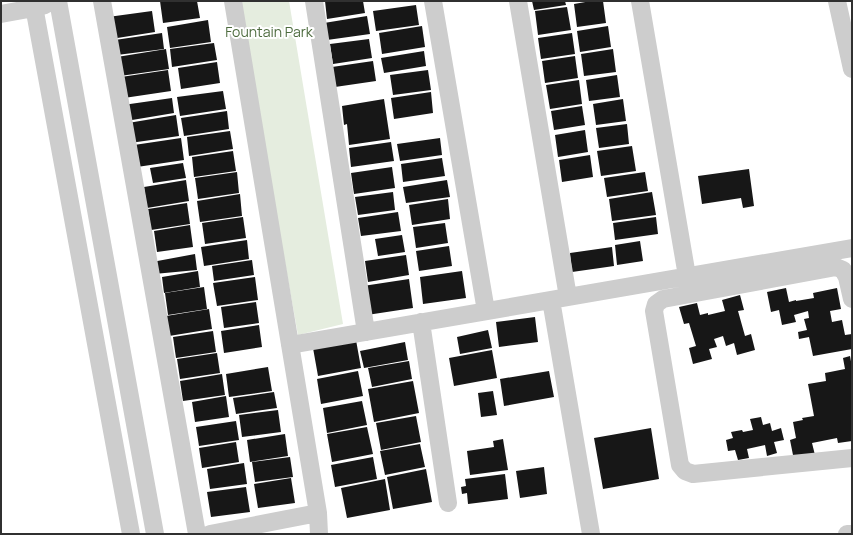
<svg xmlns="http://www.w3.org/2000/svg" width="853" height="535" font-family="Manrope,sans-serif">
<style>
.green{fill:#e5eddf}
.building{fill:#171717}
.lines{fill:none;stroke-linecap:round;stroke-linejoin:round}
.minor{stroke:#cdcdcd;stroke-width:18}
.labels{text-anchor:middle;stroke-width:4;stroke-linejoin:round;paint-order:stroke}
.park-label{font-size:14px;fill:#4d6b3e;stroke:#fff}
</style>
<rect width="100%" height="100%" fill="#fff"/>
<!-- green -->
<path class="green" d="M238,1h51l54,323 -45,11z"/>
<!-- building -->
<path class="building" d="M160,1h37l3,17 -37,5z
M325,1h38l2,12 -38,6z
M532,1h33l1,4 -32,5z
M591,1h12l3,22 -29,4 -3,-23z
M416,5l3,20 -43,6 -3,-20z
M567,7l4,23 -33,5 -3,-24z
M152,11l3,21 -44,7 -3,-22z
M367,16l3,18 -43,6 -3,-17z
M208,20l3,22 -41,6 -3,-21z
M422,26l3,21 -43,7 -3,-21z
M608,26l3,21 -31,5 -3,-21z
M162,33l2,16 -47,6 -2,-15z
M572,33l3,21 -34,5 -3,-21z
M369,39l3,19 -39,6 -3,-20z
M214,43l3,17 -45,7 -2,-18z
M166,49l3,20 -49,7 -3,-19z
M613,49l3,23 -32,4 -3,-22z
M424,51l2,15 -42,7 -3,-15z
M575,56l3,22 -33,5 -3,-22z
M373,61l3,20 -41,6 -3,-20z
M217,62l3,21 -39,6 -3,-21z
M168,70l3,21 -47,7 -3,-21z
M428,70l3,20 -38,5 -3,-20z
M617,75l3,22 -31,4 -3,-21z
M579,80l3,24 -32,5 -4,-24z
M223,91l3,18 -46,7 -3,-19z
M431,92l2,21 -39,6 -3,-21z
M172,98l2,15 -48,8 -3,-16z
M384,99l6,40 -41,6 -2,-21 -3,1 -2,-19z
M623,99l3,22 -30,4 -3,-21z
M582,106l3,19 -31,5 -3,-19z
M227,111l2,18 -45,7 -3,-18z
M176,115l3,21 -49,7 -2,-20z
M627,124l2,20 -30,4 -3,-20z
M585,130l3,22 -30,5 -3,-22z
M230,131l3,18 -44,7 -2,-19z
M181,138l3,22 -47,7 -3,-22z
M440,138l2,17 -42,6 -3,-17z
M391,142l3,19 -43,6 -2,-19z
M632,146l4,25 -35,5 -4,-25z
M233,151l3,20 -42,6 -2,-20z
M590,155l3,22 -31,5 -3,-22z
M442,158l3,18 -42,6 -2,-18z
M183,163l3,15 -33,5 -3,-15z
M392,167l3,21 -41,6 -3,-21z
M749,169l5,37 -11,2 -2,-10 -39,6 -4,-28z
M237,172l2,21 -41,6 -3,-21z
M645,172l3,19 -41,6 -3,-19z
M186,180l3,21 -42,7 -3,-21z
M447,180l3,17 -44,6 -3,-16z
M393,192l2,18 -37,5 -3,-18z
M652,192l4,23 -44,6 -3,-22z
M240,194l2,22 -42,6 -3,-21z
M448,199l2,20 -38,6 -3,-20z
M187,203l3,21 -39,6 -3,-21z
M398,212l3,19 -40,5 -3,-18z
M243,217l3,21 -41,6 -3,-21z
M656,217l2,17 -43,6 -2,-17z
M445,223l3,20 -32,5 -3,-21z
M190,225l3,22 -36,5 -3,-21z
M402,235l3,17 -27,4 -3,-17z
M247,240l2,19 -45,7 -3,-19z
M640,241l3,20 -26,4 -2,-20z
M449,246l3,20 -33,5 -3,-20z
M612,247l2,19 -42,6 -2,-19z
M195,254l2,16 -43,4 -2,-12z
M406,255l3,20 -41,7 -3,-21z
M252,260l2,15 -40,6 -2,-15z
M198,271l2,16 -36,6 -2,-16z
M462,271l4,27 -43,6 -3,-27z
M255,277l3,23 -41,6 -4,-23z
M409,279l4,29 -46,7 -4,-29z
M204,287l3,22 -39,6 -3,-22z
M786,288l3,14 7,-2v1l18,-3 -1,-5 24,-5 4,21 -11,2 2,11 10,-2 3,15 7,-1v15l-39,7 -4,-19 -10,2 -1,-7 9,-2 -3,-11 5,-1 -1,-7 -14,4 2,7 -14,3 -3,-15 -8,2 -4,-20z
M740,295l4,15 -6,1 7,25 6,-2 4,16 -18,5 -3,-12 -8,3 -3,-10 -9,3 3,8 -8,2 3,10 -19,5 -4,-16 7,-2 -7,-23 -5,1 -5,-17 18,-4 3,12 8,-2v2l17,-4 -3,-11z
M256,302l3,21 -35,5 -3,-21z
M209,309l3,20 -43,7 -3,-20z
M535,317l3,25 -39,5 -3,-25z
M259,325l3,22 -38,6 -3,-22z
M488,330l4,18 -32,6 -3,-17z
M213,331l3,21 -40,6 -3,-21z
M356,340l5,28 -43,8 -5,-28z
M405,342l3,18 -44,8 -4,-17z
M492,350l5,28 -43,8 -5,-28z
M217,353l3,20 -40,6 -3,-20z
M850,356l2,11v74l-14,2 -1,-5 -25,5 3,12 -21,5 -4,-20 6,-2 -3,-16 10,-2 -1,-2 12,-2 -6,-32 18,-3 -1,-8 20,-4 -2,-11z
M409,361l3,18 -40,8 -4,-19z
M268,367l4,24 -43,6 -3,-23z
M358,371l5,25 -42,8 -4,-25z
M549,371l5,26 -50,9 -4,-27z
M222,374l3,21 -42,6 -3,-20z
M413,381l6,32 -45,9 -6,-33z
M493,391l4,24 -16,2 -3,-24z
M274,392l3,16 -41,6 -3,-16z
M226,396l3,21 -34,5 -3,-20z
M362,401l5,24 -40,8 -4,-25z
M278,410l3,22 -39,5 -3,-22z
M416,416l5,26 -40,8 -5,-27z
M761,417l2,8 7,-2 2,8 9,-3 3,12 -10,2 3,11 -10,3 -2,-11 -18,4 2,9 -11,2 -3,-10 -7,1 -2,-11 7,-2 -2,-6 11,-2 1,2 10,-2 -3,-11z
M236,421l3,19 -40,6 -3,-19z
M367,427l6,27 -41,8 -5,-28z
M651,428l8,51 -56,10 -9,-51z
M285,434l3,22 -38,6 -3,-22z
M503,439l5,31 -38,5 -3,-24 27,-4 -1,-6z
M236,442l3,20 -37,6 -3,-20z
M420,444l5,23 -40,8 -5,-24z
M290,457l3,20 -38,5 -3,-20z
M373,457l4,22 -42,8 -4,-22z
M244,463l3,21 -37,5 -3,-20z
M544,467l3,27 -27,4 -4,-27z
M426,469l6,33 -39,7 -6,-32z
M505,474l3,25 -40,5 -1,-11 -5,1 -1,-7 5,-1 -1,-7z
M291,478l4,25 -37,5 -4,-24z
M385,479l5,31 -43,8 -6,-30z
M246,487l4,25 -39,5 -4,-25z"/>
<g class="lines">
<!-- minor -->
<path class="minor" d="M33,1l98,533
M58,1l97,533
M102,1l95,533
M314,1l52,331
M433,1l53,310
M518,1l50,296
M640,1l47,275
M837,1l15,68
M1,14l33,-6 11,-3
M852,299l-5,-22 -4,-7 -7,-3 -173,32 -7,5 -2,7 26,154 5,6 8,3 159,-16
M551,300l40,234
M421,322l27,181
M290,345l562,-97
M318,513l1,21
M210,534l108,-21 -85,-512
M847,534h5"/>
</g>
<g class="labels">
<!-- park labels -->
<g class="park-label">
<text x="269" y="37">Fountain Park</text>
</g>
</g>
<!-- border -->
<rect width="853" height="535" fill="none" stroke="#303030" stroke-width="4"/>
</svg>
